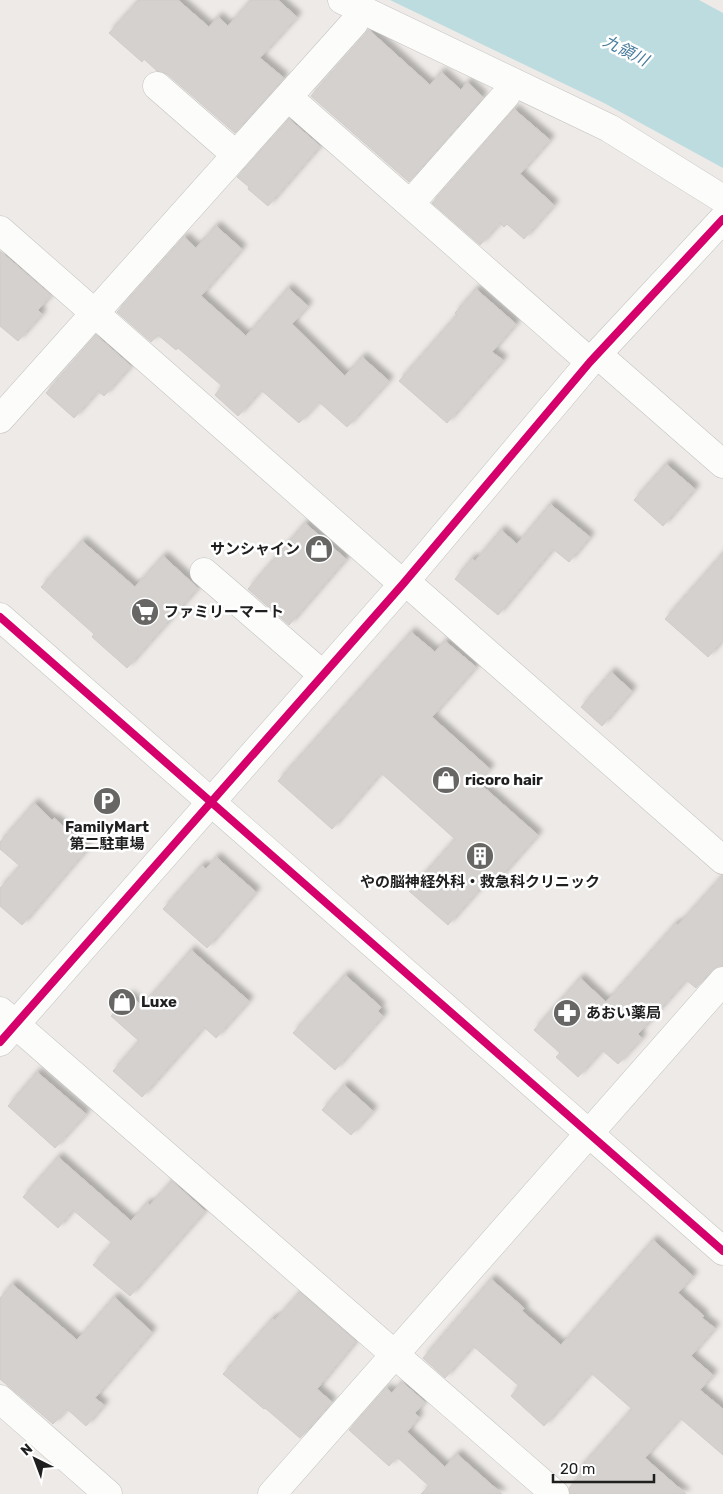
<svg xmlns="http://www.w3.org/2000/svg" width="723" height="1494" font-family="Rubik,'Noto Sans JP',sans-serif">
<style>
.water{fill:#bcdcdf}
.building{fill:#d4d1ce;stroke:#d0ccc9;filter:url(#shadow)}
.lines{fill:none;stroke-linecap:round;stroke-linejoin:round}
.minor-casing{stroke:#c4c3c2;stroke-width:29}
.minor{stroke:#fcfcfb;stroke-width:28}
.cycleway-casing{stroke:#fff;stroke-width:11}
.cycleway{stroke:#d6006c;stroke-width:8}
.labels{text-anchor:middle;stroke-width:5;stroke-linejoin:round;paint-order:stroke}
.poi-label{font-size:15px;font-weight:bold;fill:#1f1f1f;stroke:#fff;text-anchor:start}
.water-label{font-size:16px;font-style:italic;fill:#477c9c;stroke:#fff}
</style>
<defs>
<filter id="shadow"><feDropShadow dx="4.5" dy="-4.5" stdDeviation="2.5" flood-color="#0004"/></filter>
</defs>
<rect width="100%" height="100%" fill="#edeae7"/>
<!-- water -->
<path class="water" d="M390,0h309l24,13v155l-119,-65z"/>
<!-- building -->
<path class="building" d="M139,0h39l31,27 9,-10 10,9 23,-26h27l19,17 -37,41 24,20 -49,55 -68,-59 -10,-3 -13,-12 -2,3 -33,-29z
M369,30l61,55 11,-13 20,18 6,-8 16,15 -74,85 -98,-86z
M514,109l36,31 -30,34 34,31 -30,34 -17,-15 -3,3 -4,-4 -20,22 -48,-42z
M289,119l31,27 -52,60 -20,-17 1,-2 -12,-10z
M216,226l26,23 -41,47 45,40 42,-48 20,18 -16,18 53,52 17,-19 27,24 -42,46 -28,-25 -20,21 -38,-33 -23,26 -23,-21 7,-9 -44,-38 -2,2 -18,-15 -7,7 -34,-30 67,-75 12,11z
M0,251l51,44 -13,15 4,4 -24,27 -18,-15z
M476,289l40,35 -24,28 11,8 -56,63 -48,-42 58,-66 -2,-2z
M96,335l35,31 -27,30 -6,-5 -24,27 -28,-25z
M666,464l29,25 -32,37 -29,-26z
M550,504l40,33 -21,25 -16,-13 -55,66 -43,-36 17,-21 3,3 26,-31 16,14z
M305,523l41,36 -57,66 -41,-36z
M82,541l53,46 28,-31 35,32 -71,80 -35,-31 2,-3 -53,-47z
M723,553v87l-15,17 -43,-38z
M411,632l24,20 10,-11 31,26 -44,50 58,52 -12,13 60,53 -48,54 -6,-5 -36,41 -39,-34 46,-52 -74,-66 -49,56 -54,-48z
M611,672l21,19 -30,35 -21,-19z
M34,803l18,17 2,-2 34,30 -66,77 -22,-19v-18l20,-22 -20,-17v-7z
M216,857l40,35 -49,56 -44,-39 39,-44 4,4z
M723,875v91h-5l-6,4 -16,18 -10,-8 -48,54 4,4 -24,26 -16,-14 -24,27 -22,-20 4,-4 -26,-23 46,-52 26,24 70,-79 2,2z
M191,950l58,51 -33,37 -12,-11 -62,70 -29,-26 26,-30 -28,-25 18,-21 13,11z
M345,975l36,32 -3,4 5,5 -48,54 -42,-37z
M37,1072l49,42 -31,34 -47,-42z
M344,1085l29,26 -22,24 -29,-25z
M58,1157l73,64 16,-18 3,2 22,-24 33,30 -75,85 -37,-31 19,-22 -39,-33 -15,18 -35,-31z
M653,1240l40,36 -15,17 26,23 -2,2 13,10 -24,28 22,19 -13,15 23,19v46l-43,-37 -35,40 41,36h-116l-1,-6 13,-15 -4,-3 54,-61 -41,-36 -47,53 -33,-30 8,-10 -46,-40 -28,32 -22,-20 68,-79 33,29 -2,3 39,34z
M12,1284l65,56 37,-43 38,35 -57,66 9,7 -18,21 -19,-17 -14,15 -53,-45v-81z
M300,1292l56,49 -39,48 15,13 -32,36 -35,-30 -1,1 -41,-35 50,-56 2,2z
M402,1382l23,20 -10,11 4,4 -12,15 38,35 12,-13 45,40h-81l8,-8 -32,-29 -8,9 -40,-36 37,-42 6,5z"/>
<g class="lines">
<defs>
<path id="minor" d="M342,0l267,128 114,71
M157,86l79,69
M288,97l302,265
M410,204l96,-109 7,-13
M0,230l403,354
M597,354l126,110
M0,419l354,-396 7,-14
M204,572l119,103
M405,581l318,279
M0,617l723,634
M0,1011l555,483
M0,1042l403,-458 187,-222 133,-143
M0,1399l108,95
M272,1494l451,-513"/>
</defs>
<!-- minor casing -->
<use href="#minor" class="minor-casing"/>
<!-- minor -->
<use href="#minor" class="minor"/>
<defs>
<path id="cycleway" d="M0,617l723,634
M0,1042l403,-458 187,-222 133,-143"/>
</defs>
<!-- cycleway casing -->
<use href="#cycleway" class="cycleway-casing"/>
<!-- cycleway -->
<use href="#cycleway" class="cycleway"/>
</g>
<!-- icons -->
<defs>
<symbol id="shop-disc" viewBox="-11 -11 22 22"><circle r="9.5" fill="#676665" stroke="#fff"/><path d="M-5-2.5h2.3a2.7 3.5 0 0 1 5.4 0H5L5.5 6h-11ZM-1.5-2.5h3a1.5 2.3 0 0 0-3 0Z" fill="#fff"/></symbol>
<symbol id="supermarket-disc" viewBox="-11 -11 22 22"><circle r="9.5" fill="#676665" stroke="#fff"/><path d="M-6-5.5h2.5l.6 2H6L4.5 2H-2.5L-4.4-4H-6ZM-1.5 3.2a1.3 1.3 0 1 0 .1 0ZM3 3.2a1.3 1.3 0 1 0 .1 0Z" fill="#fff"/></symbol>
<symbol id="parking-disc" viewBox="-11 -11 22 22"><circle r="9.5" fill="#676665" stroke="#fff"/><path d="M-3.5-5.5H1a3.5 3.5 0 0 1 0 7H-1V5.5H-3.5ZM-1-3.4V-.6H.8a1.4 1.4 0 0 0 0-2.8Z" fill="#fff"/></symbol>
<symbol id="building-disc" viewBox="-11 -11 22 22"><circle r="9.5" fill="#676665" stroke="#fff"/><path d="M-4-6H4V6H1V3H-1V6H-4ZM-2.5-4.3h1.7v1.8h-1.7ZM.8-4.3h1.7v1.8H.8ZM-2.5-1h1.7V.8h-1.7ZM.8-1h1.7V.8H.8Z" fill="#fff"/></symbol>
<symbol id="pharmacy-disc" viewBox="-11 -11 22 22"><circle r="9.5" fill="#676665" stroke="#fff"/><path d="M-2-6h4v4h4v4h-4v4h-4v-4h-4v-4h4Z" fill="#fff"/></symbol>
</defs>
<g fill-rule="evenodd">
<use href="#shop-disc" x="303" y="533" width="32" height="32"/>
<use href="#supermarket-disc" x="129" y="596" width="32" height="32"/>
<use href="#shop-disc" x="430" y="764" width="32" height="32"/>
<use href="#parking-disc" x="91" y="785" width="32" height="32"/>
<use href="#building-disc" x="464" y="840" width="32" height="32"/>
<use href="#shop-disc" x="106" y="986" width="32" height="32"/>
<use href="#pharmacy-disc" x="551" y="997" width="32" height="32"/>
</g>
<g class="labels">
<!-- poi labels -->
<g class="poi-label">
<text x="300" y="554" text-anchor="end">サンシャイン</text>
<text x="164" y="617">ファミリーマート</text>
<text x="465" y="785">ricoro hair</text>
<text x="107" y="832" text-anchor="middle">FamilyMart<tspan x="107" dy="17">第二駐車場</tspan></text>
<text x="480" y="887" text-anchor="middle">やの脳神経外科・救急科クリニック</text>
<text x="141" y="1007">Luxe</text>
<text x="586" y="1018">あおい薬局</text>
</g>
<!-- water labels -->
<g class="water-label">
<text transform="translate(626 50) rotate(27)" y="6">九領川</text>
</g>
</g>
<!-- north arrow -->
<g transform="translate(35 1459) rotate(318)" stroke="#ffffff" stroke-width="4" paint-order="stroke">
<path d="M0-4L9 19L0 12L-9 19Z" fill="#1f1f1f"/>
<text y="-8" font-size="14" font-weight="bold" text-anchor="middle" fill="#1f1f1f">N</text>
</g>
<!-- scale -->
<path d="M553 1474v8h101v-8" fill="none" stroke="#1f1f1f" stroke-width="2.5"/>
<text x="560" y="1474" font-size="15" fill="#1f1f1f" stroke="#ffffff" stroke-width="4" paint-order="stroke">20 m</text>
</svg>
